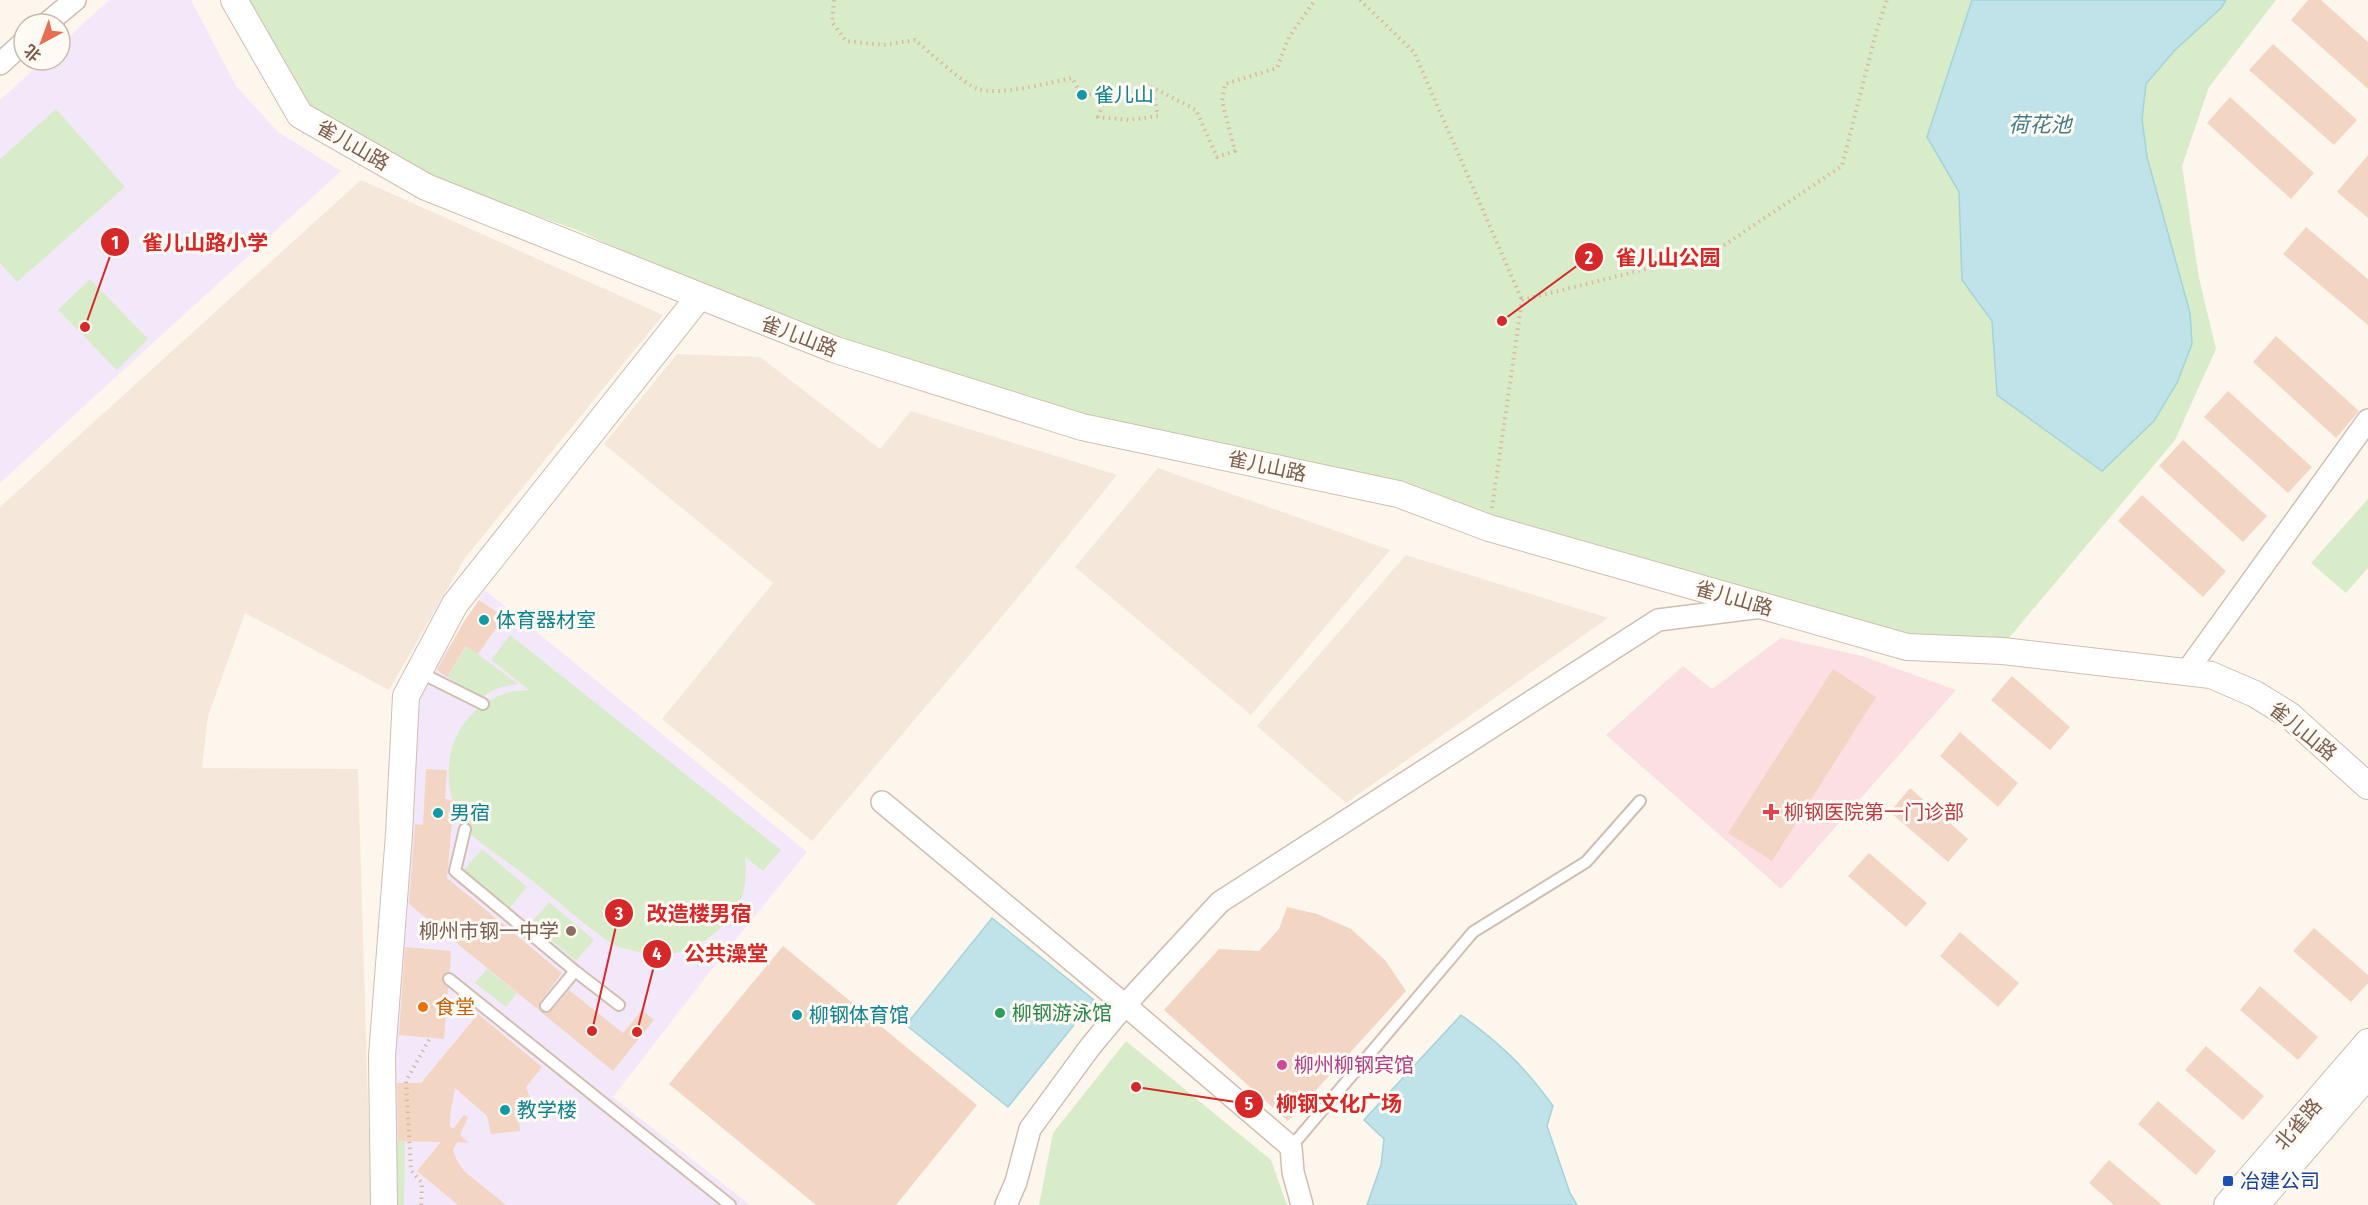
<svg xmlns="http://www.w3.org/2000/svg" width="2368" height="1205" font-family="'Fira Sans Condensed','Noto Sans SC',sans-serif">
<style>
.residential{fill:#f5e8da}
.education{fill:#f3e8fa}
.medical{fill:#fbdfe3}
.green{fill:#d8ecc9}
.water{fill:#bfe3e8;stroke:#a5d3da;stroke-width:1.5}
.building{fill:#f3d5c3}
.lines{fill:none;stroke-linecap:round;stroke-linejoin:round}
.service-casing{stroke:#d1beb0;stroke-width:14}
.minor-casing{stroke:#d1beb0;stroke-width:24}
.tertiary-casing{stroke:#d1beb0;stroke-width:28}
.path{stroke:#d9b8a5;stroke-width:4;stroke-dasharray:1.5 4.5;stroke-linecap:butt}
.service{stroke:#fff;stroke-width:10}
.minor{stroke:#fff;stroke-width:21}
.tertiary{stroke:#fff;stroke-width:26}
.culture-dot{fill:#0f9aa8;stroke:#fffaf3;stroke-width:2}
.health-dot{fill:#e0444e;stroke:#fffaf3;stroke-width:2}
.education-dot{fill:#8d6e63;stroke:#fffaf3;stroke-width:2}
.food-dot{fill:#e8710a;stroke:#fffaf3;stroke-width:2}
.leisure-dot{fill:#2e9e5b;stroke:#fffaf3;stroke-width:2}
.hotel-dot{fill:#d1479c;stroke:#fffaf3;stroke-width:2}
.transit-dot{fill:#1a4fb4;stroke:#fffaf3;stroke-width:2}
.labels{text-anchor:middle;stroke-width:6;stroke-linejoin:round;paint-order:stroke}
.culture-label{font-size:20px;fill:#0d838f;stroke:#fffaf3;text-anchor:start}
.street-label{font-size:20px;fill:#7a5c4d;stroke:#fffaf3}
.health-label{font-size:20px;fill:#be3a42;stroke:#fffaf3;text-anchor:start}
.education-label{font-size:20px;fill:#785e54;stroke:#fffaf3;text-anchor:end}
.food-label{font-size:20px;fill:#c56008;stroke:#fffaf3;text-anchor:start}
.leisure-label{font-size:20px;fill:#27864d;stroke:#fffaf3;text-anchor:start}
.hotel-label{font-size:20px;fill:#b23c85;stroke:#fffaf3;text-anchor:start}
.transit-label{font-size:20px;fill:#164399;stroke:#fffaf3;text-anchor:start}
.water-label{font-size:21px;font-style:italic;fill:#437c86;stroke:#fffaf3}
.leader{fill:none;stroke:#d62828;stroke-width:2}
.callout-dot{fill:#d62828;stroke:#fffaf3;stroke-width:2}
.mark-label{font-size:18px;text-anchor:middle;font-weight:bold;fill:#fff}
.callout-label{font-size:21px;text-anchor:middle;font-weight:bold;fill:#d62828;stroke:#fffaf3;stroke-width:6;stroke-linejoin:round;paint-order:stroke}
</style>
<rect width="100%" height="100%" fill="#fdf6ec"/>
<!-- residential -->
<path class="residential" d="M361,180l302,135 -198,243 -76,132 -144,-77 -37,103 -6,52 156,1 13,436h-371v-698z
M677,354l83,3 120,92 31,-38 206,64 -102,126 -203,240 -150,-122 111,-136 -169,-139z
M1158,468l232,82 -139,165 -176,-148z
M1406,555l202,63 -262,185 -89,-77z"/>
<!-- education -->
<path class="education" d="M109,0h82l45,86 42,46 63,39 -341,312v-383l44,-40h16v-15z
M485,590l322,262 -92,113 -102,132 137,108h-355l-3,-188 18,-251 12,-77z"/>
<!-- medical -->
<path class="medical" d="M1781,638l81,18 94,34 -175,199 -175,-154 77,-69 29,23z"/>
<!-- green -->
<path class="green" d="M243,0h2033l-67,87 -27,79 17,112 17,71 -41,91 -172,205 -99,-12 -821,-211 -370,-130 -136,-62 -146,-52 -127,-71z
M56,109l69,78 -108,95 -17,-19v-104z
M90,279l58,60 -31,31 -59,-60z
M2368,499v69l-22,25 -35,-30z
M510,635l271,215 -18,21 -18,-14c3,34 -4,53 -30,76 -24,21 -53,27 -84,17 -5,-1 -12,-2 -17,-5 -29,-19 -61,-48 -89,-70 -12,-9 -55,-38 -61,-48 -30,-50 -16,-114 42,-134 7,-2 15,-2 23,-3l-38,-30z
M467,646l51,38c-15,2 -25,4 -36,14l-35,-21z
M482,849l45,38 -18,22 -45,-39z
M549,902l45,38 -18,21 -45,-38z
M487,969l30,24 -11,14 -31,-24z
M1126,1041l145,119 16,45h-248l14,-72z
M395,1141h10l-1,64h-9z"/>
<!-- water -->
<path class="water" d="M1972,0h254l-5,8 -47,43 -28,33 -4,35 5,38 43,156 2,31 -15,39 -23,38 -52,50 -105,-76 -5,-74 -30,-41 -3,-88 -32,-55z
M992,918l102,82 -86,107 -102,-82z
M1461,1015c40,29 63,51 92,91l-6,20 23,67 7,12h-210l14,-40 3,-26 -20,-19z"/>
<!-- building -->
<path class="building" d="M2308,0h13l47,42v47l-77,-69z
M2273,44l84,76 -23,25 -85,-75z
M2230,97l84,76 -23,26 -84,-76z
M2368,155v63l-31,-26z
M2306,227l62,52v46l-85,-71z
M2276,336l83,75 -23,27 -83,-76z
M2228,391l84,76 -24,26 -84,-76z
M2183,440l84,76 -24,26 -84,-76z
M2142,495l84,76 -23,26 -85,-76z
M479,600l25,17 -26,37 -12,-8 -19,31 -10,-7 26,-47z
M1833,669l43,28 -104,164 -44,-28z
M2012,676l58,51 -20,23 -59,-50z
M1960,732l58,51 -20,24 -58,-51z
M426,769l21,1 -2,29 9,2 -7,77 115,95 -22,29 1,9 4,2 6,-2 18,-21 54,43 19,-23 12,10 -41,51 -204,-167 6,-80 8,1z
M1910,788l58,51 -20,23 -58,-50z
M1869,853l58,50 -21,24 -58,-51z
M1287,907l30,7 34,15 34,31 21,31 -118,130 -124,-111 55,-61 40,2 20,-22z
M2314,928l54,47v8l-17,19 -58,-51z
M1960,932l59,51 -21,24 -58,-51z
M783,946l194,159 -81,100h-80l-147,-121z
M405,947l46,4 -1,21 -6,2 -2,4 6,10 -4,51 -45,-4z
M2260,986l58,51 -20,23 -58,-50z
M478,1014l64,53 -16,20 6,16 -4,10 -9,4 1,14 -29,3 -4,-18 -32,-28 -5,28v10l3,3 11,-14 4,2 -8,18 9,8 -12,-1 -4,8 4,11 7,10 42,34h-48l-41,-34 24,-29 -43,-1 -1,-58h24z
M2206,1046l58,50 -21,24 -58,-50z
M2158,1101l58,50 -20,24 -58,-51z
M2109,1160l53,45h-48l-25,-22z"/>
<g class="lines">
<defs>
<path id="service" d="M419,672l64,32
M465,829l-10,42 120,100 -29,35
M575,971l44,34
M449,979l281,226
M1291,1147l182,-215 113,-70 54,-61"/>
<path id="minor" d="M46,24l29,-24
M0,64l24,-22
M2187,671l181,-251
M882,802l243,203 166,142 2,25 9,33
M1006,1205l10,-23 14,-53 60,-82 35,-42 95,-103 438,-282 104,-13"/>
<path id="tertiary" d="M234,0l66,115 126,72 410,163 246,77 316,67 91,34 418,119 96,4 208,24 44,19 34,21 79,71
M384,1205l-2,-149 17,-222 7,-138 49,-92 244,-307
M2227,1205l141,-163
M2256,1205l112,-130"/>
</defs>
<!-- service casing -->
<use href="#service" class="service-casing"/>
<!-- minor casing -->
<use href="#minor" class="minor-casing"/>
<!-- tertiary casing -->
<use href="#tertiary" class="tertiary-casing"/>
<!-- path -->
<path class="path" d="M834,0l-2,22 14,19 38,4 31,-5c13,11 50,45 63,49 22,7 71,-6 94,-11l10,17 25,-2 -9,24 31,3 29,-4 -6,-29 44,23 21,47 18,-6 -13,-50 3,-17 52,-16 12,-31 26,-37
M1360,0l54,52 108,248
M1492,508l30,-208 192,-48 128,-86 35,-137 10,-29
M421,1205l1,-22 -11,-13 -5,-89 24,-43"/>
<!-- service -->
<use href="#service" class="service"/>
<!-- minor -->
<use href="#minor" class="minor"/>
<!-- tertiary -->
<use href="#tertiary" class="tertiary"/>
</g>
<!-- markers -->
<g class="culture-dot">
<circle cx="1082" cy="95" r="6"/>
<circle cx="484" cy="620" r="6"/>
<circle cx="438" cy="813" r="6"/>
<circle cx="797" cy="1015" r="6"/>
<circle cx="505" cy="1110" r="6"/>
</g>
<path class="health-dot" d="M1768 803h6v6h6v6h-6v6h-6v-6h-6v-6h6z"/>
<circle class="education-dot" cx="571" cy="931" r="6"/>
<circle class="food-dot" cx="423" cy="1007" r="6"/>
<circle class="leisure-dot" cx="1000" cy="1013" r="6"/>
<circle class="hotel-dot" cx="1282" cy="1065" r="6"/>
<rect class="transit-dot" x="2222" y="1175" width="12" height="12" rx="3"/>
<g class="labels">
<!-- culture labels -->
<g class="culture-label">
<text x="1094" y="102">雀儿山</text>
<text x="496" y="627">体育器材室</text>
<text x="450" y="820">男宿</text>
<text x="809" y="1022">柳钢体育馆</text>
<text x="517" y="1117">教学楼</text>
</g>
<!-- street labels -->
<g class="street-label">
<text transform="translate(353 145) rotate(30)" y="7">雀儿山路</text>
<text transform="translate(799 336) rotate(21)" y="7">雀儿山路</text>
<text transform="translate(1267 466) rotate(12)" y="7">雀儿山路</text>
<text transform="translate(1734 598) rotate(16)" y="7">雀儿山路</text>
<text transform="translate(2303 731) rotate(39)" y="7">雀儿山路</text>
<text transform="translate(2298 1124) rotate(-49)" y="7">北雀路</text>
</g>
<!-- health labels -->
<g class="health-label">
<text x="1784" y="819">柳钢医院第一门诊部</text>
</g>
<!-- education labels -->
<g class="education-label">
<text x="559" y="938">柳州市钢一中学</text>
</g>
<!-- food labels -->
<g class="food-label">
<text x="435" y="1014">食堂</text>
</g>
<!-- leisure labels -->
<g class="leisure-label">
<text x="1012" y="1020">柳钢游泳馆</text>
</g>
<!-- hotel labels -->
<g class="hotel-label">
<text x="1294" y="1072">柳州柳钢宾馆</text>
</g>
<!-- transit labels -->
<g class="transit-label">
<text x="2240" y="1188">冶建公司</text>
</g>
<!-- water labels -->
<g class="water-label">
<text x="2040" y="132">荷花池</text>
</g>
</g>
<!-- callouts -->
<path class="leader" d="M85 327L115 242M1502 321L1589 257M592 1031L619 913M637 1032L657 954M1136 1087L1249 1104"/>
<g class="callout-dot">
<circle cx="85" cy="327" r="6"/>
<circle cx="1502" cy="321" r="6"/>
<circle cx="592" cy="1031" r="6"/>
<circle cx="637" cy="1032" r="6"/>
<circle cx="1136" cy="1087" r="6"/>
<circle cx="115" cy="242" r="15"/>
<circle cx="1589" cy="257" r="15"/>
<circle cx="619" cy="913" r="15"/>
<circle cx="657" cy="954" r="15"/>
<circle cx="1249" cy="1104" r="15"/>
</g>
<g class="mark-label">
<text x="115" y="249">1</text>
<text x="1589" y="264">2</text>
<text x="619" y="920">3</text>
<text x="657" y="960">4</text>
<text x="1249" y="1110">5</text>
</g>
<g class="callout-label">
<text x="205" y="250">雀儿山路小学</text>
<text x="1668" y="265">雀儿山公园</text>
<text x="699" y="921">改造楼男宿</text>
<text x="726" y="961">公共澡堂</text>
<text x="1339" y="1111">柳钢文化广场</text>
</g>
<!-- north arrow -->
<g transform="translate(42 42) rotate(221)"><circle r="28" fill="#fffaf3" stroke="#cabbb1" stroke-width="1.5"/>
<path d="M0-4.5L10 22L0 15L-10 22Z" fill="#e76f51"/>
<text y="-9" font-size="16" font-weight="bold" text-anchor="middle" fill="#7a5c4d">北</text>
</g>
</svg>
